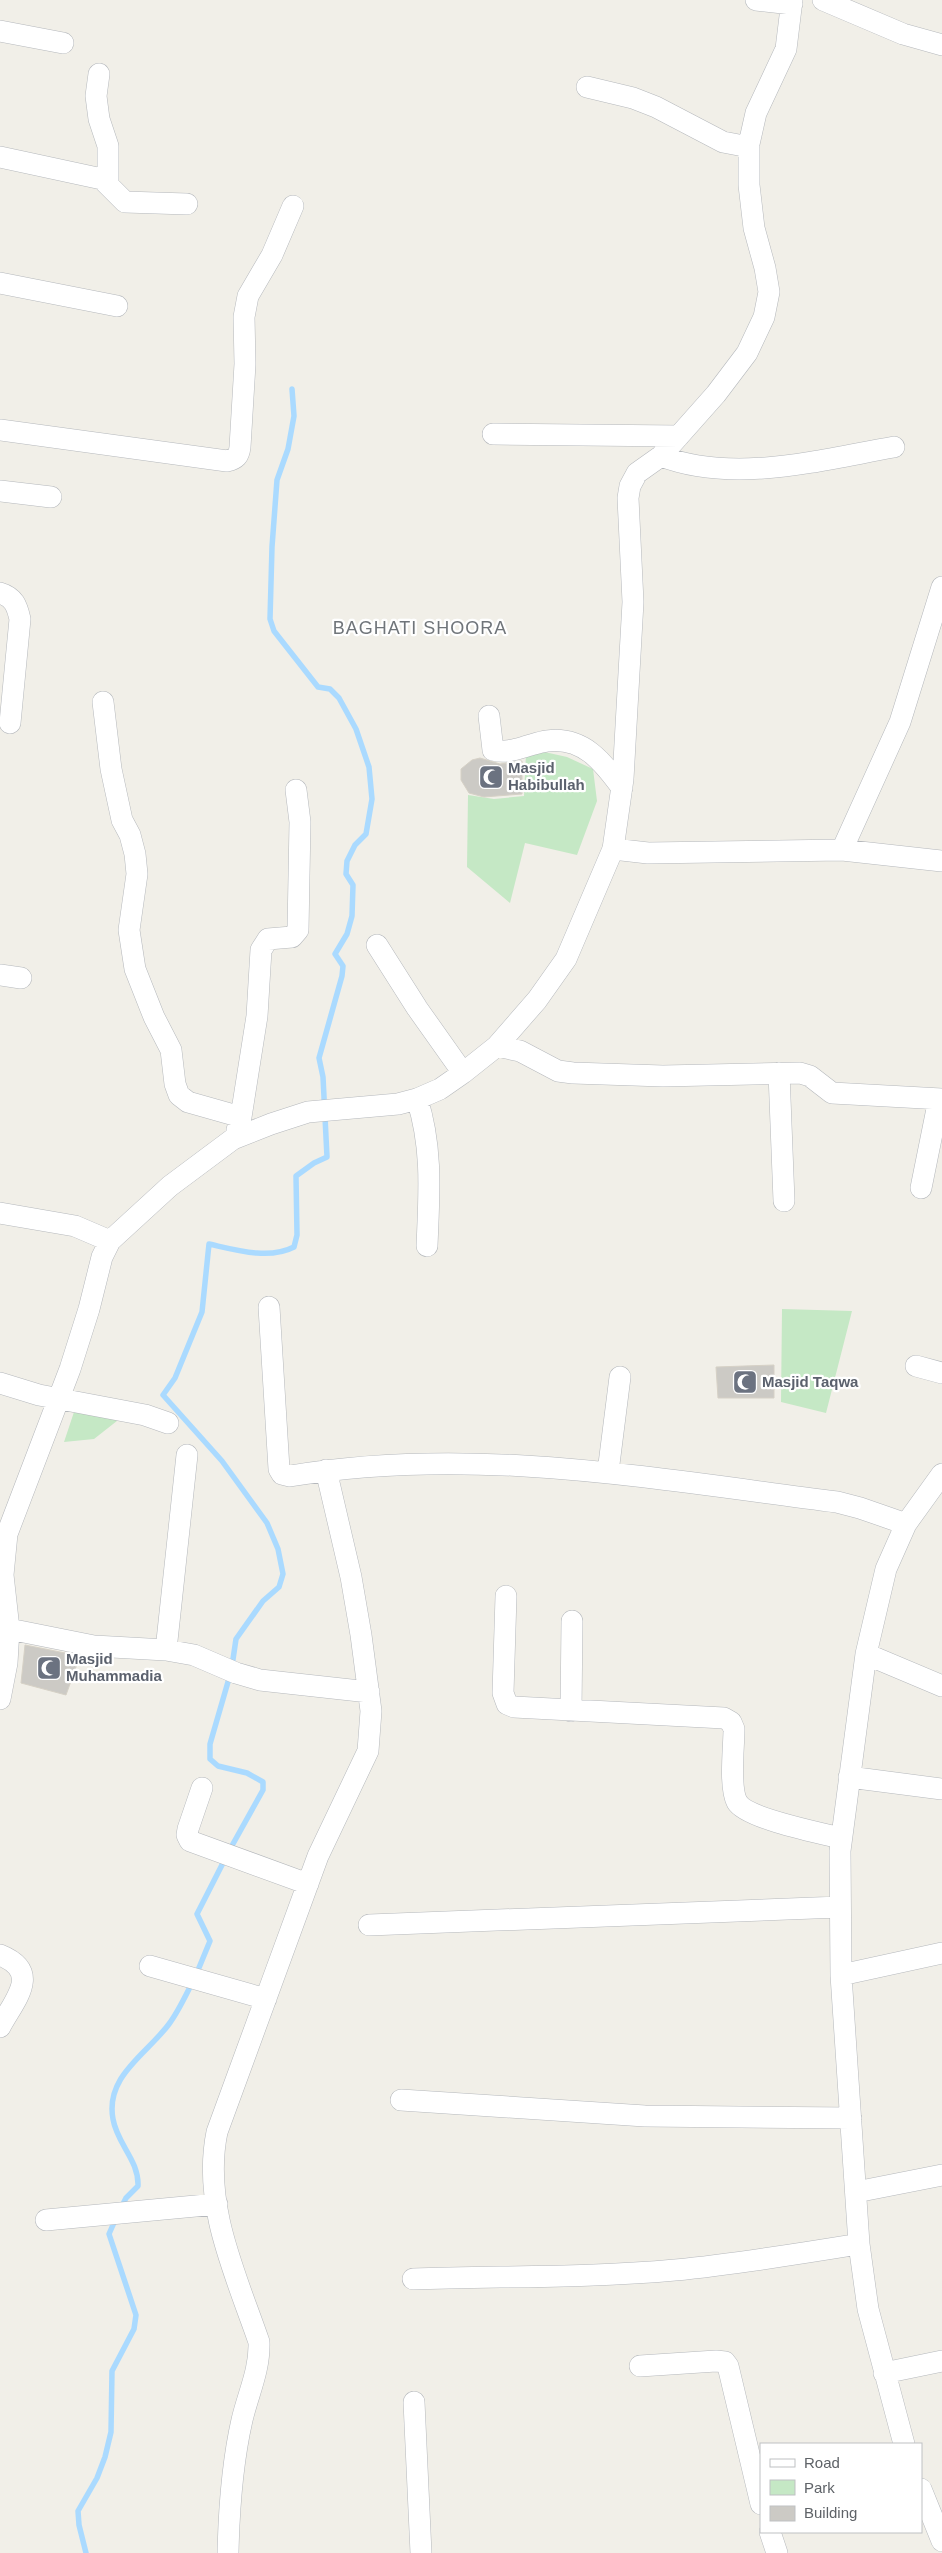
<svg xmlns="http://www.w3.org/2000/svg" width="942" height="2553" font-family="Helvetica,sans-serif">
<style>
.green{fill:#c5e8c5}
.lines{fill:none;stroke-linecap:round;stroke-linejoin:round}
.stream{stroke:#aadaff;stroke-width:5.5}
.building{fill:#cccac5;stroke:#d6d1c6}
.minor-casing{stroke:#b5b8bc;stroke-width:22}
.minor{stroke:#fff;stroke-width:21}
.labels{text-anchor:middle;stroke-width:4.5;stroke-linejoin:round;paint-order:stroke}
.worship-label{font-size:15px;font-weight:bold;fill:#5b616d;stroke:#fff;text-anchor:start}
.quarter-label{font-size:18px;letter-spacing:1px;fill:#70757a;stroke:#fff}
</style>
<rect width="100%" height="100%" fill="#f1efe8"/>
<!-- green -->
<path class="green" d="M540,751l27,6 26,12 4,32 -20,54 -52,-12 -15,60 -43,-36 1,-72 26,4 30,-3 2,-43z
M782,1309l70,2 -26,102 -45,-11z
M74,1412l48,5 -28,22 -30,3z"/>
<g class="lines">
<!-- stream -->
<path class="stream" d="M232,1666l4,-27 27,-38 16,-14 4,-13 -5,-25 -11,-26 -45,-62 -59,-66 12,-17 27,-66 7,-68c27,6 60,16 85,3l3,-12 -1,-59 18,-13 13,-6 -4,-80 -4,-19 23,-82 1,-10 -8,-12 12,-20 5,-18 1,-31 -7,-11 1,-13 8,-16 11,-11 6,-35 -3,-32 -13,-38 -17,-31 -9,-9 -12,-2 -44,-56 -4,-12 2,-72 5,-67 11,-31 6,-33 -2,-27
M229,1851l34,-61v-8l-16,-9 -29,-7 -8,-7v-15l20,-69
M196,1975l14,-34 -13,-27 28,-55
M121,2208l5,-10 12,-12c1,-26 -21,-42 -25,-67 -8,-43 34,-65 56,-95 9,-12 16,-27 23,-41
M86,2553l-7,-28 -1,-14 19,-33 8,-21 6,-25 1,-61 22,-42 2,-14 -27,-81 7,-16"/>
</g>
<!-- building -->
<path class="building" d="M480,758l20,6 22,-3v33l-38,3 -15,-4 -8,-13v-11l11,-9z
M774,1365v33h-56l-2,-31z
M25,1645l55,11 -14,39 -45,-12z"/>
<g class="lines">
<defs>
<path id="minor" d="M756,0l36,4
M823,0l80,34 39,11
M0,31l63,12
M99,74l-3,22 3,23 9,27v37
M587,87l46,11 23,9 67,35 26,5
M0,157l102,22 23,23 62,2
M0,283l117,23
M0,430l227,31c9,-2 12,-5 13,-14l5,-83 -1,-47 4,-21 24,-41 21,-49
M493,434l186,2
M661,456c73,28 159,4 233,-9
M0,491l51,6
M0,593c14,4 17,13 20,26l-10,104
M103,702l8,67 11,51 8,15 5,19 2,20 -8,56 6,39 19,48 17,33 4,34 4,11 9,7 53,15
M489,716l4,34c11,3 21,0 31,-3 8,-2 15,-5 23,-6 36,-5 56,21 75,47
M613,849l35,4 194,-3 100,11
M842,850l58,-128 42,-135
M377,945l40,63 46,65
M0,975l21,3
M497,1046l23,5 38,20 15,2 90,3 137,-3 10,3 22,17 110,6
M779,1073l5,128
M417,1099c16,49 12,97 10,147
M237,1130l4,-13 16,-101 4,-66 7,-11 24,-2 6,-7 2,-108 -4,-32
M921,1188l18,-89
M0,1213l75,13 35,15
M269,1307l10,162 3,5 8,2c183,-31 365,3 547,26l23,6 46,16
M916,1366l26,7
M0,1383l39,12 106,20 23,8
M608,1472l12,-95
M506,1596l-3,97 4,11 7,3 210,11 7,4 3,7c0,18 -5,58 3,73 9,16 83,31 104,36
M9,1629l85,17 72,4 28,5 42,18 24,7 109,12
M166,1650l21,-195
M866,1654l76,32
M0,1699l7,-36 2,-34 -6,-54 4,-41 63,-165 19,-60 13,-52 8,-16 60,-55 63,-47 38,-15 37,-12 90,-8 19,-5 23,-10 23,-16 34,-27 40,-46 29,-41 47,-110 10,-70 10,-177 -5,-104 2,-12 7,-13 24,-17 55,-62 31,-41 17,-36 5,-25 -4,-24 -11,-40 -5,-43v-41l7,-31 30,-64 6,-49
M571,1711l1,-90
M849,1777l93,12
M202,1788l-14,41 -1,6 3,6 118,43
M369,1925l471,-18
M0,1955c42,17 15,44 0,72
M150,1966l116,33
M841,1975l101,-22
M401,2100l244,16 206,2
M856,2192l86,-17
M46,2220l171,-16
M413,2279c87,-3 175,-1 262,-9 61,-6 123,-16 184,-26
M640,2366l76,-5 9,1 3,4 33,138
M884,2373l58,-12
M414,2402l7,151
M904,2444l-36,-135 -9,-65 -18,-269 -1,-124 26,-197 20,-85 20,-45 36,-50
M921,2489l21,52
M770,2532l7,21
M228,2553c1,-45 4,-89 14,-133 6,-26 18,-50 17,-78 -23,-67 -57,-137 -42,-210l101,-276 50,-105 3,-40 -10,-76 -10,-58 -25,-107"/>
</defs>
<!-- minor casing -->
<use href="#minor" class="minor-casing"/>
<!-- minor -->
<use href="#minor" class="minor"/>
</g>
<!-- icons -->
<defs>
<symbol id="mosque-square" viewBox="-11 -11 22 22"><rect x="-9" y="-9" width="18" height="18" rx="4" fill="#6b7280" stroke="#fff"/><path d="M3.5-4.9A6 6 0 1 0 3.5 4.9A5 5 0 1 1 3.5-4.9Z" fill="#fff"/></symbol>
</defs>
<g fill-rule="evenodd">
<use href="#mosque-square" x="477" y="763" width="28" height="28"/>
<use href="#mosque-square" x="731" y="1368" width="28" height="28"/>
<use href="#mosque-square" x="35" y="1654" width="28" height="28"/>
</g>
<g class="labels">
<!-- worship labels -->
<g class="worship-label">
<text x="508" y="773">Masjid<tspan x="508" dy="17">Habibullah</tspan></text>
<text x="762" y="1387">Masjid Taqwa</text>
<text x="66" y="1664">Masjid<tspan x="66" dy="17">Muhammadia</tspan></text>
</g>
<!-- quarter labels -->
<g class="quarter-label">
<text x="420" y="634">BAGHATI SHOORA</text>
</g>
</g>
<!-- legend -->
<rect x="760" y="2443" width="162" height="90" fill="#ffffff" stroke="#bfc1c3"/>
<rect x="770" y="2459" width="25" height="8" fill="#ffffff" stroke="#bfc1c3"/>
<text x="804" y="2468" font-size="15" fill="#5f6368">Road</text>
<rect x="770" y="2480" width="25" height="15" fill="#c5e8c5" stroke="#bfc1c3"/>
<text x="804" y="2493" font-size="15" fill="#5f6368">Park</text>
<rect x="770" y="2506" width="25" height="15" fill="#cccac5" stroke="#bfc1c3"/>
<text x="804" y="2518" font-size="15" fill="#5f6368">Building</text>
</svg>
